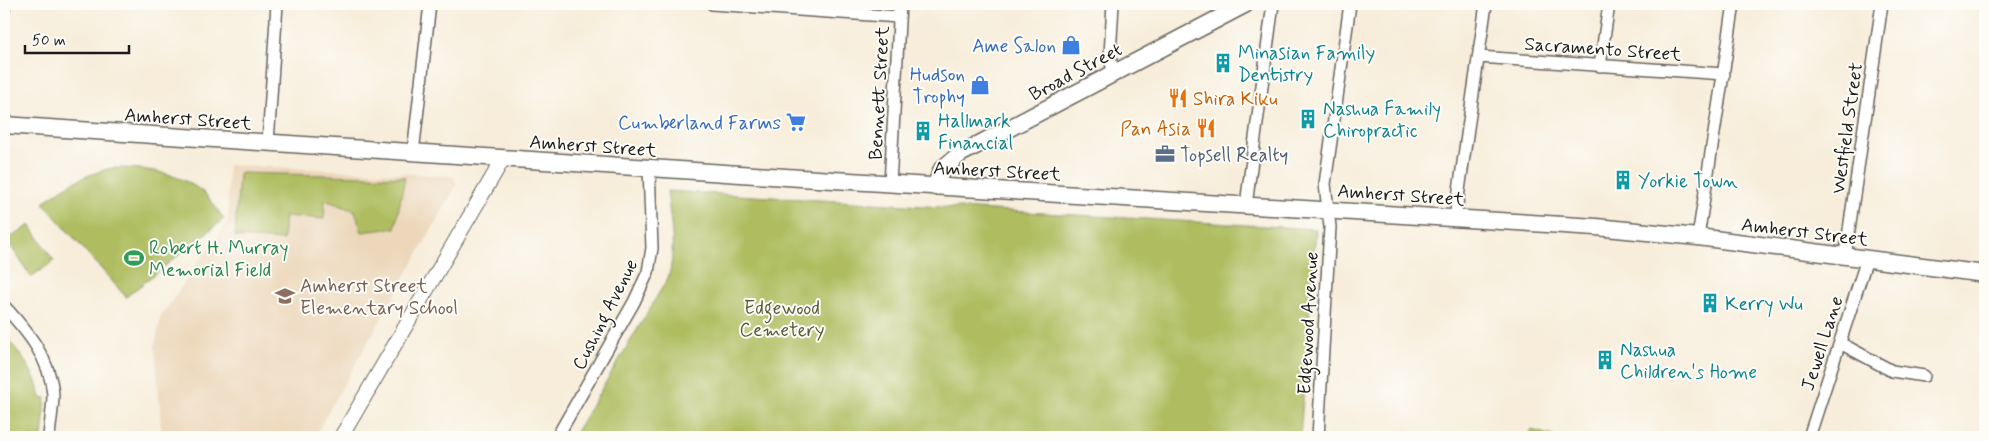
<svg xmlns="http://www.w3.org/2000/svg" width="1989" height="441" font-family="Mynerve,sans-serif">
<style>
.built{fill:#ecd7ba}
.green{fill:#afbd60;stroke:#666c3e}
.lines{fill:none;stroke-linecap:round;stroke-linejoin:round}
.minor-casing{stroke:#69655e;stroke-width:14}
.tertiary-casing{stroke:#69655e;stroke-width:16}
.secondary-casing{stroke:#69655e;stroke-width:19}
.minor{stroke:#fff;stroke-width:11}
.tertiary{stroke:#fff;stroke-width:14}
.secondary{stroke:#fff;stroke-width:16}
.labels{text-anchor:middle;stroke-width:4;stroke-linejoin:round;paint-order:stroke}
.shop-label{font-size:19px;fill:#366cbe;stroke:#fdfcf7;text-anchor:end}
.street-label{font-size:19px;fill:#1c1c1c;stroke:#fdfcf7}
.culture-label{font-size:19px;fill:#0d838f;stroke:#fdfcf7;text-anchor:start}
.food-label{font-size:19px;fill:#c56008;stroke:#fdfcf7;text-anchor:start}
.service-label{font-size:19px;fill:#4e5e75;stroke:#fdfcf7;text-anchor:start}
.leisure-label{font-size:19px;fill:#27864d;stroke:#fdfcf7;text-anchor:start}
.education-label{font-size:19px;fill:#785e54;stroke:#fdfcf7;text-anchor:start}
.park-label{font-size:19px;fill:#575c37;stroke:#fdfcf7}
</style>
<rect width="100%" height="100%" fill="#fdfcf7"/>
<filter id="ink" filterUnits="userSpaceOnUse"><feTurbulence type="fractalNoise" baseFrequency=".02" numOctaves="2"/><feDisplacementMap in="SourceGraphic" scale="10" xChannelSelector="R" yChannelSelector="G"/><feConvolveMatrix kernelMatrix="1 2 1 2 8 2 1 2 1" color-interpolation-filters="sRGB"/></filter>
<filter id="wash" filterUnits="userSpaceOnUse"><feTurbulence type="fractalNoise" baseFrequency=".0096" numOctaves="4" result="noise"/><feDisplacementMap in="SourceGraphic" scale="20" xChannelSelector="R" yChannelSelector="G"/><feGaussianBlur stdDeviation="1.12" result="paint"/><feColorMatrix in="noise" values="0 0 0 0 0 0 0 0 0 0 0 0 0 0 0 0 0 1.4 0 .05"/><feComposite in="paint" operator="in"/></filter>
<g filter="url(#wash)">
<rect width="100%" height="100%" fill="#f7edda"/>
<!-- built -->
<path class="built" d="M228,165l225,11 4,9 -143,252h-152l-7,-92 6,-29 67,-95z"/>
<!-- green -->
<path class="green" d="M111,168c34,0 67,3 94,26 7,7 13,17 19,25l-98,78 -83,-94c23,-19 40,-27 68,-35z
M239,173l166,4 -10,51 -33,4 -7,-21 -30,-11 -1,19 -39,-3 -2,24 -48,-3z
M667,191l649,38 -16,208h-727l95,-159c9,-28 2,-58 -1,-87z
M30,225l24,36 -23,16 -24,-37z
M4,335c17,19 32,38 37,63h5l-4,39h-38z
M1531,430l25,7h-27z"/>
</g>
<g filter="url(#ink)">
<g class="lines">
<defs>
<path id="minor" d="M712,4l187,13
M4,10v-6
M1479,57l245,17
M1600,66l9,-62
M1113,74l-3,-19 3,-51
M268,143l9,-139
M413,153l17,-149
M890,184l10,-180
M1246,205l27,-201
M1455,218l31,-214
M1698,237l36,-233
M1845,257l37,-253
M4,306c23,25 46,52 49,88 0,14 -3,29 -4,43
M1840,343l52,28 32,5
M557,437l77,-135 14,-30 4,-24 -3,-80
M1318,437l12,-210 -5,-43 25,-180
M1809,437l58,-178"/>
<path id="tertiary" d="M341,437l162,-278"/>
<path id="secondary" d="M4,125l797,53 795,49 102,10 287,37
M935,187l7,-18 18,-15 286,-150"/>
</defs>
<!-- minor casing -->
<use href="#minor" class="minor-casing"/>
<!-- tertiary casing -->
<use href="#tertiary" class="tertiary-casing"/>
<!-- secondary casing -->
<use href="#secondary" class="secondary-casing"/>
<!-- minor -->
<use href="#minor" class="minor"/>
<!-- tertiary -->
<use href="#tertiary" class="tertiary"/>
<!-- secondary -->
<use href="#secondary" class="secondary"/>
</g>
</g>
<!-- icons -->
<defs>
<symbol id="shop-bare" viewBox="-9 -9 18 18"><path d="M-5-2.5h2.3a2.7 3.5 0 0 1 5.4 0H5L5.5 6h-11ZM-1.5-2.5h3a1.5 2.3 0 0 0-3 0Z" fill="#3f7fe0" stroke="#fdfcf7" stroke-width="2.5" paint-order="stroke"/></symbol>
<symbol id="building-bare" viewBox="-9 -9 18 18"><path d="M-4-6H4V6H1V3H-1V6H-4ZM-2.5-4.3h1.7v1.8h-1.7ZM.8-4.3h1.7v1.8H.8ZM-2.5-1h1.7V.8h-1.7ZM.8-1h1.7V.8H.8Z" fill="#0f9aa8" stroke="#fdfcf7" stroke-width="2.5" paint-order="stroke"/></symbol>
<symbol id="restaurant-bare" viewBox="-9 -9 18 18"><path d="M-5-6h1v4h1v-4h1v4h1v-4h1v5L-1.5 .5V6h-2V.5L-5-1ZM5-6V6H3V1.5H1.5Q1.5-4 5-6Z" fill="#e8710a" stroke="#fdfcf7" stroke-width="2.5" paint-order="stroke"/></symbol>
<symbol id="supermarket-bare" viewBox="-9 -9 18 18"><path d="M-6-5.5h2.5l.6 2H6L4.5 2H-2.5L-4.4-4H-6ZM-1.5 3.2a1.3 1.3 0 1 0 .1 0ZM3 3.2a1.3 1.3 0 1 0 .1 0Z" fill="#3f7fe0" stroke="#fdfcf7" stroke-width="2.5" paint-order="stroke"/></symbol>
<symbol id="office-bare" viewBox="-9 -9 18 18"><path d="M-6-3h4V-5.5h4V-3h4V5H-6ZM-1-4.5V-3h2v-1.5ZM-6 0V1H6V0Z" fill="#5c6f8a" stroke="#fdfcf7" stroke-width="2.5" paint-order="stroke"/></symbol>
<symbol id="stadium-bare" viewBox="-9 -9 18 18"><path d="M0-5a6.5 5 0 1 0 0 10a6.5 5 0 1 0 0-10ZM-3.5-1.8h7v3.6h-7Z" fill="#2e9e5b" stroke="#fdfcf7" stroke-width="2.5" paint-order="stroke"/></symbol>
<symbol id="school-bare" viewBox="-9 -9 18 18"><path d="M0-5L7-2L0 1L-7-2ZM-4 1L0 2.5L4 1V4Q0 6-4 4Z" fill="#8d6e63" stroke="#fdfcf7" stroke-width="2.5" paint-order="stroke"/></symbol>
</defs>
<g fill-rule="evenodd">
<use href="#shop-bare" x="1057" y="31" width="28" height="28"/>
<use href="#building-bare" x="1209" y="49" width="28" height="28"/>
<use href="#shop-bare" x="966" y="71" width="28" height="28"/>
<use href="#restaurant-bare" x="1164" y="84" width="28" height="28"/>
<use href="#building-bare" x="1294" y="105" width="28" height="28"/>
<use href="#supermarket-bare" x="782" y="108" width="28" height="28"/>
<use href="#restaurant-bare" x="1192" y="114" width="28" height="28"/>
<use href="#building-bare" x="909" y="117" width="28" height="28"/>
<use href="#office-bare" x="1151" y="140" width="28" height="28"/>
<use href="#building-bare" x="1609" y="166" width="28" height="28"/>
<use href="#stadium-bare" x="120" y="244" width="28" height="28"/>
<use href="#school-bare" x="271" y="282" width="28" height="28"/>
<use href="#building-bare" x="1696" y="289" width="28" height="28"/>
<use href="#building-bare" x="1591" y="346" width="28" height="28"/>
</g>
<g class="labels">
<!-- shop labels -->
<g class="shop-label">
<text x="1056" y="52">Ame Salon</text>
<text x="965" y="81">Hudson<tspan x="965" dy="22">Trophy</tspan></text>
<text x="781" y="129">Cumberland Farms</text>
</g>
<!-- street labels -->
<g class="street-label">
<text transform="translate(1603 48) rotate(4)" y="7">Sacramento Street</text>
<text transform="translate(1075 71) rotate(-28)" y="7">Broad Street</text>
<text transform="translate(878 93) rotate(-87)" y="7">Bennett Street</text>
<text transform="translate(188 118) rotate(4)" y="7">Amherst Street</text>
<text transform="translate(1846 128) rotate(-82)" y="7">Westfield Street</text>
<text transform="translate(593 145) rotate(4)" y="7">Amherst Street</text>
<text transform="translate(997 170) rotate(3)" y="7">Amherst Street</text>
<text transform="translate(1401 194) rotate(4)" y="7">Amherst Street</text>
<text transform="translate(1805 231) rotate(7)" y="7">Amherst Street</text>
<text transform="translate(604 314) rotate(-63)" y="7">Cushing Avenue</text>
<text transform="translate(1307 323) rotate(-87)" y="7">Edgewood Avenue</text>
<text transform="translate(1821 343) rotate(-72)" y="7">Jewell Lane</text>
</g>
<!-- culture labels -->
<g class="culture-label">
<text x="1238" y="59">Minasian Family<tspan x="1238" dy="22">Dentistry</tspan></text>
<text x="1323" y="115">Nashua Family<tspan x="1323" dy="22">Chiropractic</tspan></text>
<text x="938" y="127">Hallmark<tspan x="938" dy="22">Financial</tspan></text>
<text x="1638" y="187">Yorkie Town</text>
<text x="1725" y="310">Kerry Wu</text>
<text x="1620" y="356">Nashua<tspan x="1620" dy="22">Children's Home</tspan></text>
</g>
<!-- food labels -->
<g class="food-label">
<text x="1193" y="105">Shira Kiku</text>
<text x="1191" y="135" text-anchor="end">Pan Asia</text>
</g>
<!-- service labels -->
<g class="service-label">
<text x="1180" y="161">Topsell Realty</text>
</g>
<!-- leisure labels -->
<g class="leisure-label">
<text x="149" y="254">Robert H. Murray<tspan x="149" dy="22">Memorial Field</tspan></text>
</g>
<!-- education labels -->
<g class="education-label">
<text x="300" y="292">Amherst Street<tspan x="300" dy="22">Elementary School</tspan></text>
</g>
<!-- park labels -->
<g class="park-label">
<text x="782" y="314">Edgewood<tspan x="782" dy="22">Cemetery</tspan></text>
</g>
</g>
<!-- margin -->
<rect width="1989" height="441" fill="none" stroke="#fdfcf7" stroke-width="20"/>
<!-- scale -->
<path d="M25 45v8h104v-8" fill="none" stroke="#1c1c1c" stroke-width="2.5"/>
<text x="32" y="45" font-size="15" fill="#1c1c1c" stroke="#fdfcf7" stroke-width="4" paint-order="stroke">50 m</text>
</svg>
